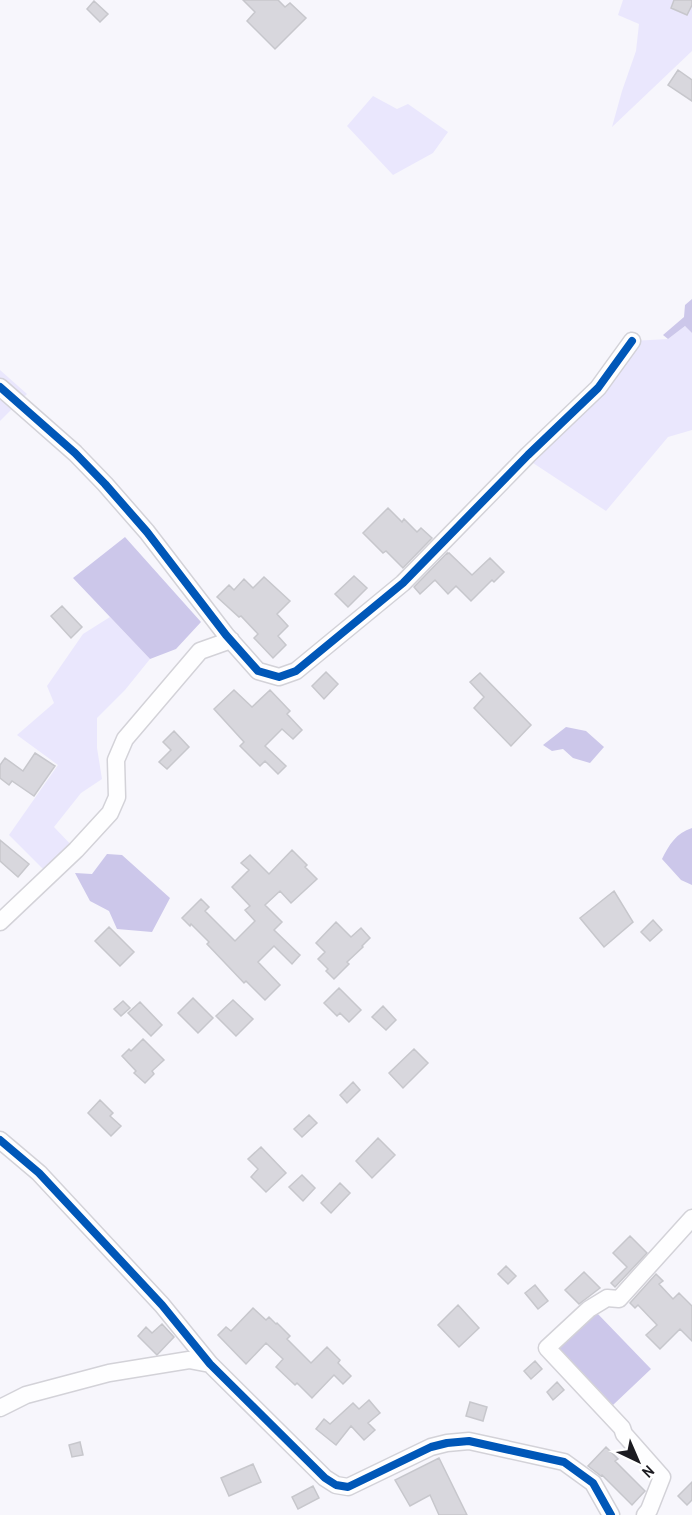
<svg xmlns="http://www.w3.org/2000/svg" width="692" height="1515" font-family="'Archivo Narrow',sans-serif">
<style>
.green{fill:#eae7fd}
.water{fill:#ccc7ea}
.building{fill:#d8d7dd;stroke:#c7c7cc;stroke-width:1.5}
.lines{fill:none;stroke-linecap:round;stroke-linejoin:round}
.minor-casing{stroke:#d3d2d8;stroke-width:19}
.minor{stroke:#fefeff;stroke-width:16}
.cycleway-casing{stroke:#fff;stroke-width:11}
.cycleway{stroke:#0057b8;stroke-width:8}
</style>
<rect width="100%" height="100%" fill="#f7f6fc"/>
<!-- green -->
<path class="green" d="M623,0h69v51l-80,76 10,-36 14,-40 3,-27 -21,-9z
M373,96l24,13 11,-5 40,28 -15,21 -40,22 -46,-49z
M685,326l7,7v97l-24,7 -62,74 -73,-48 99,-122 36,-2z
M0,370l27,24 -27,27z
M110,617l40,42 -25,31 -28,28v30l5,31 -21,14 -27,34 22,23 -27,25 -40,-40 49,-70 -41,-30 37,-32 -7,-17 36,-52z"/>
<!-- water -->
<path class="water" d="M692,299v34l-7,-7 -17,13 -5,-4 21,-18 1,-12z
M125,537l76,85 -25,27 -26,10 -77,-81z
M566,727l20,4 18,16 -14,16 -17,-5 -10,-9 -11,2 -9,-6z
M692,828v57l-11,-5 -19,-21c7,-14 14,-26 30,-31z
M107,854l15,1 48,43 -18,34 -35,-3 -8,-18 -19,-10 -15,-28 17,1z
M596,1312l55,57 -38,36 -55,-58z"/>
<!-- building -->
<path class="building" d="M243,0h35l7,7 5,-4 16,15 -31,31 -28,-28 8,-9z
M674,0h18v5l-5,10 -16,-7z
M94,1l14,13 -8,8 -13,-13z
M678,70l14,10v21l-24,-16z
M388,508l14,14 2,-3 13,13 4,-4 11,10 -29,30 -17,-17 -3,2 -20,-20z
M447,553v1l2,-1 23,22 18,-17 14,14 -10,10 -2,-2 -21,21 -15,-15 -8,8 -13,-14 -15,14 -6,-7z
M354,576l13,12 -19,19 -13,-13z
M264,577l26,24 -13,13 11,12 -10,10 8,9 -13,13 -19,-20 4,-4 -17,-18 -2,1 -22,-20 12,-12 5,5 10,-11 9,9z
M62,606l20,21 -11,11 -20,-22z
M326,672l12,12 -14,15 -12,-13z
M480,673l51,52 -20,21 -37,-38 10,-11 -14,-15z
M234,690l18,17 18,-17 20,21 -3,3 15,16 -9,9 -11,-10 -17,17 21,20 -8,8 -13,-13 -5,5 -20,-20 4,-4 -30,-33z
M174,731l15,16 -22,22 -8,-7 12,-12 -8,-8z
M35,753l20,13 -21,30 -22,-15 -3,4 -9,-7v-13l5,-7 18,13z
M0,840l29,24 -11,13 -18,-16z
M292,850l15,15 -2,2 12,12 -26,24 -11,-12 -15,14 17,17 -8,8 26,25 -8,9 -18,-18 -16,16 22,23 -15,15 -19,-19 -2,2 -37,-39 2,-2 -18,-18 -1,2 -8,-8 19,-19 8,8 -4,4 30,30 20,-20 -10,-11 5,-4 -18,-19 17,-17 -8,-7 9,-8 19,19z
M614,891l19,31 -29,25 -24,-29z
M653,920l9,10 -12,11 -9,-9z
M336,922l15,15 10,-9 9,10 -8,8 1,1 -16,15 2,2 -15,15 -8,-8 2,-2 -10,-10 7,-7 -9,-9z
M109,927l25,25 -14,14 -25,-25z
M339,988l22,22 -12,12 -9,-9 -3,3 -13,-13z
M193,998l20,20 -15,15 -20,-20z
M233,1000l20,19 -17,17 -20,-20z
M123,1001l7,7 -9,8 -7,-7z
M140,1002l22,23 -11,11 -23,-23z
M383,1006l13,14 -10,10 -14,-13z
M143,1039l21,21 -12,11 2,3 -9,9 -11,-10 2,-2 -14,-15 7,-7 2,2z
M414,1049l14,14 -25,25 -14,-15z
M353,1082l7,8 -13,13 -7,-8z
M100,1100l13,13 -3,3 11,10 -10,10 -23,-23z
M309,1115l8,8 -15,14 -8,-8z
M378,1138l17,17 -23,23 -16,-17z
M261,1147l25,26 -20,19 -15,-15 7,-8 -10,-10z
M302,1175l13,13 -12,13 -14,-14z
M340,1183l10,10 -19,20 -10,-10z
M630,1236l17,17 -32,34 -4,-4 16,-16 -14,-14z
M506,1266l10,10 -8,8 -10,-10z
M584,1272l16,16 -21,16 -14,-14z
M656,1274l7,7 -4,3 14,15 6,-6 13,13v35l-12,-12 -20,20 -14,-14 11,-10 -19,-20 -3,3 -5,-5z
M535,1285l13,16 -10,8 -13,-16z
M458,1305l21,23 -20,19 -21,-22z
M253,1308l13,12 3,-3 7,7 1,-1 13,13 -3,3 24,24 16,-16 13,13 -2,3 13,13 -8,8 -9,-9 -22,23 -15,-15 -2,2 -19,-18 7,-8 -17,-16 -20,21 -28,-29 8,-8 5,4z
M162,1324l12,13 -17,18 -19,-19 8,-9 6,6z
M535,1361l7,8 -11,10 -7,-8z
M557,1382l7,8 -11,10 -6,-8z
M369,1400l11,13 -12,10 7,7 -11,10 -13,-14 -15,19 -20,-16 8,-10 6,5 23,-21 6,6z
M470,1402l17,5 -4,14 -17,-5z
M80,1442l3,13 -11,2 -3,-12z
M606,1447l12,12 -3,2 30,30 -13,14 -30,-30 -1,1 -13,-10z
M439,1458l28,57h-28l-9,-20 -20,11 -15,-26z
M253,1464l8,18 -32,14 -8,-18z
M692,1482v18l-5,5 -9,-9z
M313,1486l6,12 -21,11 -6,-12z"/>
<g class="lines">
<defs>
<path id="minor" d="M0,387l75,66 30,31 42,48 79,103 32,36 21,6 17,-6 107,-88 125,-128 70,-67 34,-47
M0,922l76,-72 34,-37 7,-16 -1,-37 9,-21 75,-88 31,-11
M0,1140l39,33 123,132 48,59 115,114 11,7 12,2 83,-40 16,-4 22,-2 95,21 29,21 18,32
M0,1408l26,-13 83,-22 80,-13 21,4
M645,1515l4,-5 13,-33 -38,-43 -2,-6 -75,-80 42,-39 18,-11 12,1 73,-81"/>
</defs>
<!-- minor casing -->
<use href="#minor" class="minor-casing"/>
<!-- minor -->
<use href="#minor" class="minor"/>
<defs>
<path id="cycleway" d="M0,387l75,66 30,31 42,48 79,103 32,36 21,6 17,-6 107,-88 125,-128 70,-67 34,-47
M0,1140l39,33 123,132 48,59 115,114 11,7 12,2 83,-40 16,-4 22,-2 95,21 29,21 18,32"/>
</defs>
<!-- cycleway casing -->
<use href="#cycleway" class="cycleway-casing"/>
<!-- cycleway -->
<use href="#cycleway" class="cycleway"/>
</g>
<!-- north arrow -->
<g transform="translate(638 1461) rotate(136)" stroke="#ffffff" stroke-width="4.5" paint-order="stroke">
<path d="M0-4.5L10 22L0 15L-10 22Z" fill="#1c1b21"/>
<text y="-9" font-size="16" font-weight="bold" text-anchor="middle" fill="#1c1b21">N</text>
</g>
</svg>
